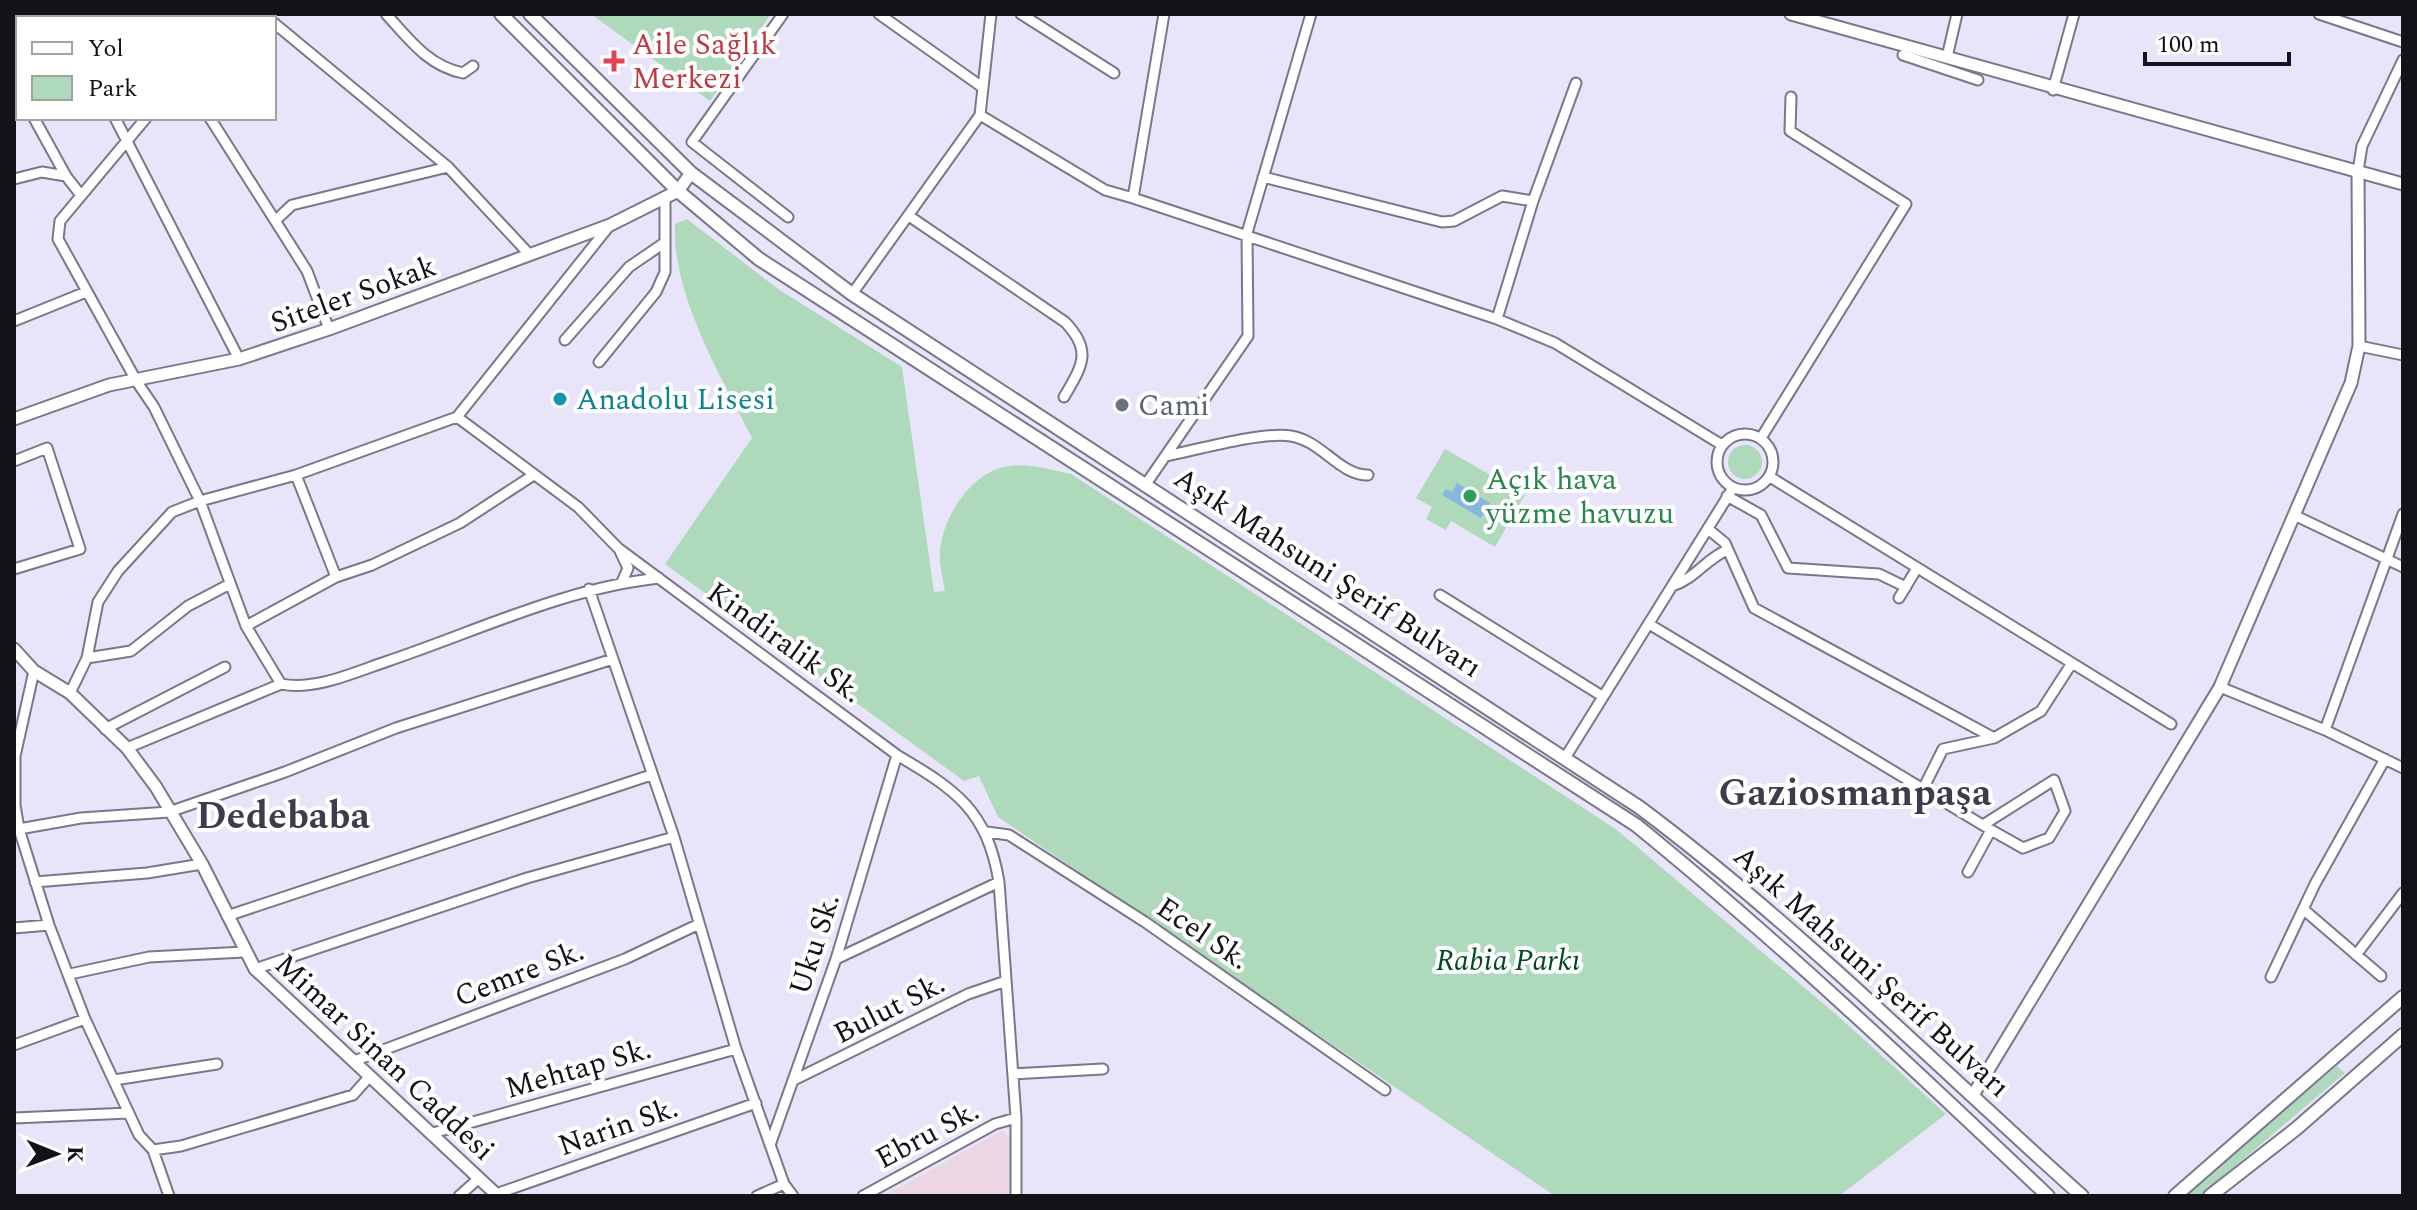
<svg xmlns="http://www.w3.org/2000/svg" width="2417" height="1210" font-family="Spectral,serif">
<style>
.education{fill:#edd6e3}
.green{fill:#aedabb}
.water{fill:#86b7e0}
.lines{fill:none;stroke-linecap:round;stroke-linejoin:round}
.minor-casing{stroke:#7b778a;stroke-width:13}
.tertiary-casing{stroke:#7b778a;stroke-width:15}
.secondary-casing{stroke:#7b778a;stroke-width:16}
.minor{stroke:#fff;stroke-width:9}
.tertiary{stroke:#fff;stroke-width:11}
.secondary{stroke:#fff;stroke-width:12}
.health-dot{fill:#e0444e;stroke:#fff;stroke-width:3}
.culture-dot{fill:#0f9aa8;stroke:#fff;stroke-width:3}
.worship-dot{fill:#6b7280;stroke:#fff;stroke-width:3}
.leisure-dot{fill:#2e9e5b;stroke:#fff;stroke-width:3}
.labels{text-anchor:middle;stroke-width:8;stroke-linejoin:round;paint-order:stroke}
.health-label{font-size:30px;fill:#be3a42;stroke:#fff;text-anchor:start}
.street-label{font-size:30px;fill:#131219;stroke:#fff}
.culture-label{font-size:30px;fill:#0d838f;stroke:#fff;text-anchor:start}
.worship-label{font-size:30px;fill:#5b616d;stroke:#fff;text-anchor:start}
.leisure-label{font-size:30px;fill:#27864d;stroke:#fff;text-anchor:start}
.park-label{font-size:30px;font-style:italic;fill:#034926;stroke:#fff}
.district-label{font-size:38px;font-weight:bold;fill:#3e3b4c;stroke:#fff}
</style>
<rect width="100%" height="100%" fill="#e8e4fa"/>
<!-- education -->
<path class="education" d="M1001,1131l10,7 -1,58h-126z"/>
<!-- green -->
<path class="green" d="M591,14h180l-61,87z
M687,219l91,70 124,78 32,225 11,-1c-2,-12 -6,-26 -5,-38 1,-35 33,-83 69,-87 20,-3 43,4 62,8l546,356 221,186 108,98 -107,82h-284l-557,-379 -19,-41 -15,5 -299,-217 87,-126c-31,-61 -80,-143 -77,-214z
M1728 462a17 17 0 1 1 34 0a17 17 0 1 1-34 0Z
M1445,449l80,46 -30,52 -44,-26 -5,9 -20,-11 6,-12 -16,-9z
M2337,1066l8,7 -145,123h-17z"/>
<!-- water -->
<path class="water" d="M1457,483l33,20 -9,15 -39,-23 4,-6 6,3z"/>
<g class="lines">
<defs>
<path id="minor" d="M55,14l2,4
M264,14l5,4
M386,14c23,25 42,52 77,59l10,-7
M783,14l-91,128 96,75
M879,14l103,73
M1021,14l93,59
M2319,14l84,28
M108,18l9,-4
M234,18l4,-4
M274,23l174,144 82,88
M14,55l4,-4
M1903,55l75,25
M1947,57l10,-43
M14,88l4,2
M2053,90l21,-76
M980,115l125,75 28,8 31,-184
M34,118l32,58 14,18
M115,118l124,241
M210,118l97,153 22,58
M2358,171l4,-25 41,-86
M1263,177l179,45 12,-1 48,-25 31,5
M14,179l28,-7 24,4
M1133,198l364,121 58,24 167,102
M909,216l156,106c28,29 17,44 -1,75
M276,220l16,-15 156,-38
M610,225l-153,192 121,90 40,41 279,207c59,35 90,55 102,127l17,236v78
M852,294l128,-179 11,-101
M1497,319l36,-118 43,-118
M14,321l72,-29
M565,340l64,-73 35,-24
M2359,346l44,9
M599,362l57,-70 9,-20v-72
M1717 462a28 28 0 1 1 56 0a28 28 0 1 1-56 0Z
M1761,438l145,-234 -116,-73 1,-34
M1166,456c30,-6 98,-25 125,-20 31,5 48,39 77,39
M14,461l33,-13 33,101 -66,20
M296,475l40,102
M1770,477l401,247
M1146,484l102,-148 -1,-103 64,-219
M1727,496l34,19 27,53 91,6 27,13
M2296,516l107,51
M1708,529l17,14 29,65 240,130
M620,551l8,17 -6,14
M1672,586c23,-7 34,-27 55,-36
M589,589l85,248 62,212 48,135 9,12
M1440,595l162,101
M1899,598l18,-30
M1649,624l342,206 32,18 26,-10 16,-27 -11,-31 -71,45
M246,626l90,-49 36,-12 88,-42 72,-47
M87,658l44,-7 57,-45 40,-21
M34,671l-19,85v49l4,24 30,96 36,94 54,116 14,15 28,-4 172,-51 17,-19
M281,684l-35,-58 -46,-125 96,-26 161,-58
M2220,687l105,43 78,-216
M70,693l17,-35 11,-56 20,-31 54,-59 28,-11 -46,-94 -17,-25 -79,-143 2,-18 86,-103
M105,729l120,-62
M2325,730l78,38
M127,748l154,-64c34,7 74,-12 107,-23 89,-30 177,-73 271,-83
M1565,758l168,-270
M1923,789l20,-40 51,-11 47,-27 31,-48
M19,829l62,-11 88,-6 116,-40 111,-44 217,-69
M987,832l22,3 136,87 240,168
M1968,872l23,-42
M35,882l112,-9 55,-9
M2303,909l78,67
M227,916l424,-141
M14,928l35,-3
M2356,955l47,-62
M836,959l163,-77
M255,969l272,-91 147,-41
M70,974l79,-17 95,-5
M2271,977l44,-93 70,-125
M14,1045l71,-26
M354,1061l271,-102 74,-35
M1013,1074l90,-5
M114,1080l103,-16
M794,1080l174,-86 38,-13
M14,1118l115,-5
M433,1133l303,-84
M770,1145l66,-186 61,-204
M153,1150l16,46
M496,1194l260,-91
M459,1196l19,-17
M757,1196l27,-12
M863,1196l132,-72 21,-6"/>
<path id="tertiary" d="M1791,14l612,170
M14,419l95,-34 130,-26 90,-30 281,-104 68,-34 13,-18
M14,649l20,22 36,22 57,55 29,39 46,77 53,105 243,227
M1973,1095l247,-408 131,-304 8,-37 -1,-175"/>
<path id="secondary" d="M501,14l177,177 81,68 877,566c144,117 278,244 412,371
M530,14l161,159 161,121 787,513c158,118 296,258 443,389
M2175,1196l228,-199
M2210,1196l87,-68 106,-93"/>
</defs>
<!-- minor casing -->
<use href="#minor" class="minor-casing"/>
<!-- tertiary casing -->
<use href="#tertiary" class="tertiary-casing"/>
<!-- secondary casing -->
<use href="#secondary" class="secondary-casing"/>
<!-- minor -->
<use href="#minor" class="minor"/>
<!-- tertiary -->
<use href="#tertiary" class="tertiary"/>
<!-- secondary -->
<use href="#secondary" class="secondary"/>
</g>
<!-- markers -->
<path class="health-dot" d="M610 49h8v8h8v8h-8v8h-8v-8h-8v-8h8z"/>
<circle class="culture-dot" cx="560" cy="399" r="8"/>
<circle class="worship-dot" cx="1122" cy="405" r="8"/>
<circle class="leisure-dot" cx="1470" cy="496" r="8"/>
<g class="labels">
<!-- health labels -->
<g class="health-label">
<text x="632" y="54">Aile Sağlık<tspan x="632" dy="34">Merkezi</tspan></text>
</g>
<!-- street labels -->
<g class="street-label">
<text transform="translate(353 294) rotate(-20)" y="10">Siteler Sokak</text>
<text transform="translate(1328 572) rotate(33)" y="10">Aşık Mahsuni Şerif Bulvarı</text>
<text transform="translate(785 642) rotate(36)" y="10">Kindiralik Sk.</text>
<text transform="translate(1203 933) rotate(34)" y="10">Ecel Sk.</text>
<text transform="translate(814 944) rotate(-72)" y="10">Uku Sk.</text>
<text transform="translate(1872 971) rotate(42)" y="10">Aşık Mahsuni Şerif Bulvarı</text>
<text transform="translate(519 973) rotate(-21)" y="10">Cemre Sk.</text>
<text transform="translate(889 1008) rotate(-27)" y="10">Bulut Sk.</text>
<text transform="translate(385 1057) rotate(43)" y="10">Mimar Sinan Caddesi</text>
<text transform="translate(578 1068) rotate(-16)" y="10">Mehtap Sk.</text>
<text transform="translate(618 1126) rotate(-19)" y="10">Narin Sk.</text>
<text transform="translate(927 1134) rotate(-28)" y="10">Ebru Sk.</text>
</g>
<!-- culture labels -->
<g class="culture-label">
<text x="576" y="409">Anadolu Lisesi</text>
</g>
<!-- worship labels -->
<g class="worship-label">
<text x="1138" y="415">Cami</text>
</g>
<!-- leisure labels -->
<g class="leisure-label">
<text x="1486" y="489">Açık hava<tspan x="1486" dy="34">yüzme havuzu</tspan></text>
</g>
<!-- park labels -->
<g class="park-label">
<text x="1508" y="970">Rabia Parkı</text>
</g>
<!-- district labels -->
<g class="district-label">
<text x="1855" y="805">Gaziosmanpaşa</text>
<text x="283" y="828">Dedebaba</text>
</g>
</g>
<!-- border -->
<rect width="2417" height="1210" fill="none" stroke="#131219" stroke-width="32"/>
<!-- legend -->
<rect x="16" y="16" width="260" height="104" fill="#ffffff" stroke="#a1a0a3" stroke-width="2"/>
<rect x="32" y="42" width="40" height="12" fill="#ffffff" stroke="#a1a0a3" stroke-width="2"/>
<text x="88" y="56" font-size="24" fill="#131219">Yol</text>
<rect x="32" y="76" width="40" height="24" fill="#aedabb" stroke="#a1a0a3" stroke-width="2"/>
<text x="88" y="96" font-size="24" fill="#131219">Park</text>
<!-- north arrow -->
<g transform="translate(56 1154) rotate(91)" stroke="#ffffff" stroke-width="6" paint-order="stroke">
<path d="M0-6L14 30L0 20L-14 30Z" fill="#131219"/>
<text y="-12" font-size="22" font-weight="bold" text-anchor="middle" fill="#131219">K</text>
</g>
<!-- scale -->
<path d="M2145 52v12h144v-12" fill="none" stroke="#131219" stroke-width="4"/>
<text x="2157" y="52" font-size="24" fill="#131219" stroke="#ffffff" stroke-width="6" paint-order="stroke">100 m</text>
</svg>
